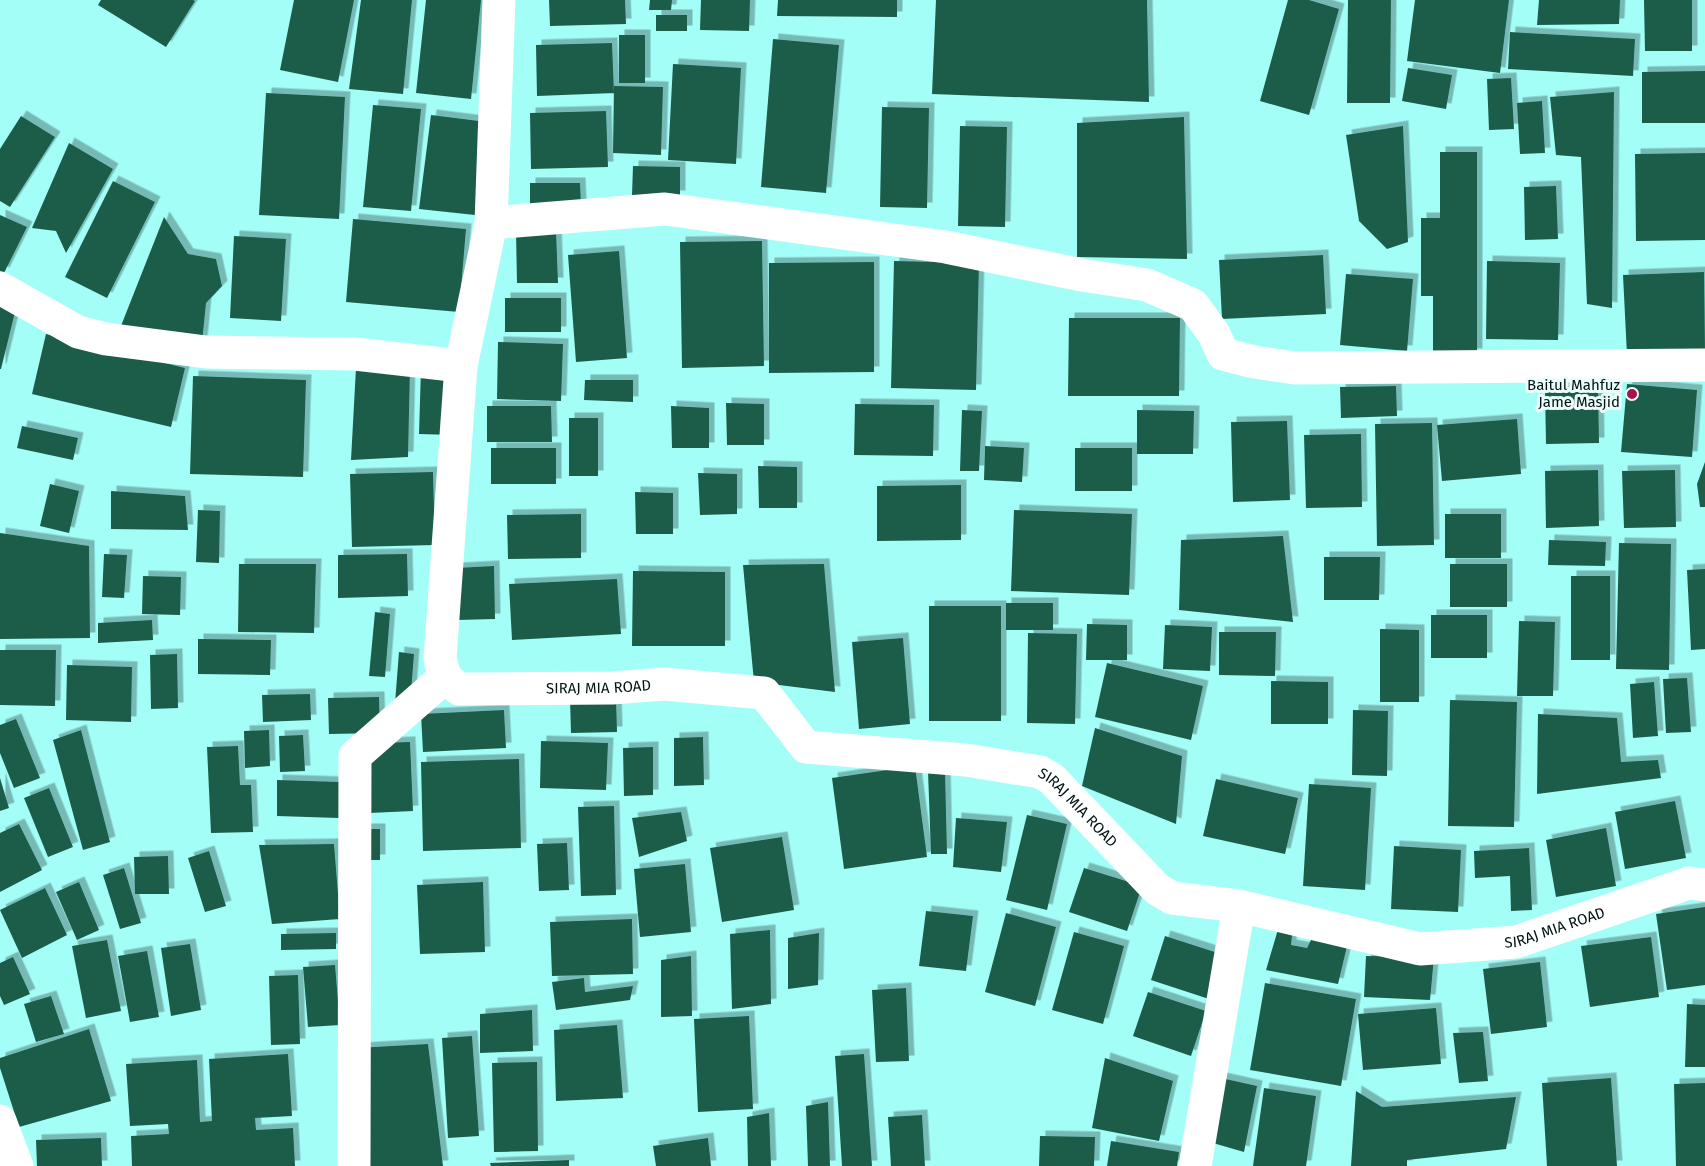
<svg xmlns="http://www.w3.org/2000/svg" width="1705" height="1166" font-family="'Fira Sans',sans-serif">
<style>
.building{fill:#1b5d4a;filter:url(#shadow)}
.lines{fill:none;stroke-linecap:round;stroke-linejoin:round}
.minor{stroke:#fff;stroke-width:33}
.poi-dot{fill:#a91446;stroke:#ebfcfa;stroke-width:2}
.labels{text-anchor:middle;stroke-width:6;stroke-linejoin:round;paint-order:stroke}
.poi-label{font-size:15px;fill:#001413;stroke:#ebfcfa;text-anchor:end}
.street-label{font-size:15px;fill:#001413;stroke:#ebfcfa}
</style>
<defs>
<filter id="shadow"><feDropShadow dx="5.5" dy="-5.5" stdDeviation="0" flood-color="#0004"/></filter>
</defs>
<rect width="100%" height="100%" fill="#a2fef7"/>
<!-- building -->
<path class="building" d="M101,0h92l2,1 -29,46 -68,-42z
M294,0h60l-16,82 -58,-12z
M361,0h51l-9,94 -54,-5z
M426,0h55l-10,99 -55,-6z
M549,0h76l1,24 -76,2z
M650,0h22l-1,10h-22z
M701,0h49l-1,31 -49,-1z
M778,0h119v17l-120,-1z
M936,0h211l2,102 -217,-8z
M1288,0h21l30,9 -30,106 -49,-14z
M1348,0h43l-1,103h-43z
M1415,0h94l-9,73 -93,-12z
M1539,0h81l-1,24 -82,1z
M1644,0h48v51h-47z
M656,15h31v16h-31z
M1510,32l125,7 -2,37 -125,-7z
M619,35h26v48h-26z
M773,39l66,6 -13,148 -65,-6z
M612,43l2,50 -77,3 -1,-51z
M673,64l68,4 -5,96 -68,-4z
M1408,68l44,7 -6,34 -44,-8z
M1705,71v52h-63v-51z
M1511,78l3,51 -25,1 -2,-51z
M614,86l49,1 -2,68 -48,-2z
M1614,92l-2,216 -25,-4 -6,-147 -25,-2 -6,-58z
M266,93l79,4 -6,122 -80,-4z
M1542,101l3,52 -25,1 -3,-51z
M373,105l48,4 -10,102 -48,-4z
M882,107l47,1 -2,100 -47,-1z
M606,111l2,56 -77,2 -1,-56z
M431,115l56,7 -12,93 -56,-6z
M21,116l34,21 -45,70 -10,-6v-52z
M1184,117l3,142 -110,-2v-134z
M960,126l47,1 -2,100 -47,-1z
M1403,126l5,116 -21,7 -28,-28 -13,-86z
M69,143l44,26 -47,84 -10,-22 -24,-3z
M1440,152h37v202h-44v-58h-12v-78h19z
M1705,153v87l-69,1 -1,-87z
M633,166l47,1v29l-48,-1z
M113,181l42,21 -48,96 -42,-21z
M530,183h50l1,22h-51z
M1556,186l2,53 -33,1 -1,-53z
M0,215l27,12 -23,46 -4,-2z
M164,217l24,37 28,5 6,27 -16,17 -4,40 -85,-7z
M353,219l113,10 -7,83 -113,-10z
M516,230h40l2,53h-41z
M234,236l52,3 -5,82 -51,-3z
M762,241l2,125 -82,2 -2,-126z
M619,251l8,107 -51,4 -8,-107z
M1323,255l3,59 -104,5 -3,-59z
M894,261l85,2 -3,127 -85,-2z
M1487,261l73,2 -2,77 -72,-1z
M874,262v110l-105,1v-110z
M1704,272l1,79 -78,4 -4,-80z
M1346,274l67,5 -6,72 -67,-6z
M505,298h56v34h-56z
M0,300l17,4 -16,65h-1z
M1069,318h111l-1,78h-111z
M46,334l139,34 -14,59 -139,-33z
M498,342l65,2 -2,57 -64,-2z
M356,368h54l-2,89 -57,3z
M421,368l35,1 -3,66 -34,-1z
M193,376l113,4 -3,97 -113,-3z
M585,380h48v22l-49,-2z
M1627,384l70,6 -5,67 -71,-5z
M1396,386l1,30 -56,2 -1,-31z
M1598,386l1,57 -53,1 -1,-57z
M726,403l38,1v41h-37z
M855,404l79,1 -1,51 -79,-1z
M487,406h64l1,36h-65z
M671,406l38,2v40h-37z
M962,410l20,1 -3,60h-19z
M1137,410l57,1 -1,43h-56z
M569,418h29v58h-29z
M1517,419l4,55 -79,7 -5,-56z
M1287,421l3,79 -57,2 -2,-80z
M1432,423l2,122 -57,1 -2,-122z
M22,426l56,12 -5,22 -56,-12z
M1361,434l1,73 -56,1 -2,-73z
M985,446l39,2 -2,34 -38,-2z
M491,448h65v36h-65z
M1075,448h57v43h-57z
M1705,462v45h-5l-3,-23z
M758,466l39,1v41h-38z
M1598,470l1,56 -53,2 -1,-57z
M1675,470l1,57 -52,1 -2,-57z
M433,472l2,73 -83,2 -2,-73z
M698,473l39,1v40l-37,1z
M50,484l29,7 -10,42 -29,-7z
M961,485v55l-84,1v-55z
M111,491l74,5 3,34 -77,-1z
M635,492l38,1v41h-37z
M198,510l22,1 -1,52 -23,-1z
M1014,510l118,4 -3,81 -118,-4z
M581,514v44l-73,1 -1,-44z
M1445,514h56v44h-56z
M0,533l89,13 1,92 -90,1z
M1283,536l10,86 -114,-12 2,-70z
M1549,540l57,2 -1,24 -57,-1z
M1619,543l52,1 -2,126 -53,-1z
M104,554l23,1 -3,43 -22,-1z
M407,554l1,42 -70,2v-43z
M1324,557h56l-1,43h-55z
M239,564h77l-2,69 -76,-1z
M824,564l11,128 -81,-10 -11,-117z
M1450,564h57v43h-57z
M494,566l1,53 -38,1 -1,-52z
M1705,569v80l-14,1 -4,-80z
M633,571l92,1v74h-93z
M143,576l38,1 -1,38 -38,-1z
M1571,576h39v84h-39z
M617,579l4,55 -109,6 -3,-56z
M1006,603h47v27h-47z
M929,606h72v115h-72z
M375,612l15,2 -5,63 -16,-1z
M1431,615h56v43h-56z
M152,620l1,20 -55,3v-20z
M1519,621l36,1 -2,74h-36z
M1087,624l40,1v35h-41z
M1165,625l47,2 -2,44 -47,-2z
M1380,629l39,1v72h-39z
M1219,632h57l-1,44 -56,-1z
M1028,633l49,1 -2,90 -48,-1z
M903,638l7,86 -51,5 -7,-87z
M198,639l73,1 -1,35 -72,-1z
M0,650h56l-1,56 -55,-1z
M399,652l15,2 -5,64 -15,-2z
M177,654l1,54 -27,1 -1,-54z
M1107,663l96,23 -12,54 -96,-23z
M67,665l65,2 -1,55 -65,-2z
M1687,678l4,54 -25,1 -3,-54z
M1271,681l57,1v42h-57z
M1654,682l4,54 -25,2 -3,-54z
M310,694l1,26 -48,2 -1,-27z
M379,697l1,36 -51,1 -1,-36z
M570,698h46l1,34 -46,1z
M1450,700l67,2 -3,125 -66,-1z
M504,710l2,38 -83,4 -2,-38z
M1353,710l35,1 -1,65 -35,-1z
M1538,714l79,4 4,44 37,-2 3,18 -124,16z
M16,719l24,59 -26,10 -14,-35v-28z
M1095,728l87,28 -6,68 -94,-38z
M81,730l29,112 -27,8 -30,-110z
M269,730l1,36 -25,2 -1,-37z
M303,735l2,36 -25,1 -1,-36z
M703,737l1,48 -30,1v-48z
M541,741l67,2 -2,47 -66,-2z
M410,742l3,69 -66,3 -2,-70z
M238,746l2,39h11l2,47 -42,1 -4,-86z
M653,747v48l-29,1 -1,-48z
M519,759l2,89 -98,3 -2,-89z
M915,766l12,91 -83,12 -12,-91z
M928,771h17l2,83h-16z
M0,778l9,30 -9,3z
M1216,779l82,19 -13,56 -82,-18z
M277,780l63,2 -1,36 -62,-2z
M1309,784l62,4 -6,102 -62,-4z
M49,788l24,59 -25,10 -24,-59z
M1675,801l11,57 -61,11 -10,-57z
M614,806l2,89 -35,1 -3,-89z
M681,812l6,29 -48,16 -7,-39z
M1027,815l40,9 -20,86 -41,-10z
M956,818l51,4 -6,50 -48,-5z
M19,824l23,46 -42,22v-59z
M1606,828l10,58 -60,11 -10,-57z
M357,829h23v31h-23z
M782,837l12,73 -72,12 -12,-74z
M567,843l2,47 -30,1 -2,-47z
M334,844l6,75 -68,5 -13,-79z
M1394,846l67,4 -3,62 -67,-3z
M1529,848l3,62 -21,1 -1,-35 -35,2 -1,-27z
M209,851l17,55 -21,6 -17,-54z
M168,856l1,38h-34l-1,-37z
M685,864l6,68 -51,5 -6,-68z
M124,868l17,55 -21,6 -17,-54z
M1084,868l58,18 -15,45 -58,-19z
M79,882l20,48 -22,10 -21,-48z
M483,882l2,70 -65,2 -3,-69z
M45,888l22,47 -45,23 -22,-48z
M1705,907v78l-38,5 -11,-76z
M926,911l47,5 -7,55 -47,-5z
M1006,913l50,14 -21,79 -50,-14z
M632,919l1,55 -81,2 -2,-54z
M1279,926l14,1 -2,18 16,3 7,-14 34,8 -10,42 -72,-14z
M770,930l1,74 -39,5 -2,-75z
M1074,932l50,14 -21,78 -51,-14z
M336,933v16l-55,1v-16z
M819,933l-1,52 -30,4v-51z
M1165,936l59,19 -15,44 -58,-19z
M1651,937l8,60 -69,10 -9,-61z
M107,940l14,71 -35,7 -14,-72z
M190,944l11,66 -30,6 -10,-68z
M147,951l12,66 -29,5 -12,-66z
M691,956l1,60 -31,1v-57z
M1366,956l68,1 -4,43 -66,-3z
M13,957l17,37 -26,11 -4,-9v-33z
M1540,962l7,65 -56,7 -8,-65z
M335,965l5,60 -32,2 -5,-60z
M298,975l2,69 -29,1 -2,-69z
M584,978l1,14 48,-6 -3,14 -74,10 -4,-28z
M1265,983l91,16 -15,87 -91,-16z
M906,988l3,73 -33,1 -4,-72z
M1148,992l58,19 -15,45 -58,-20z
M51,996l13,38 -28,8 -12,-38z
M1687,1004l18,1v62h-20z
M1436,1008l5,56 -78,6 -5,-56z
M532,1010l1,41 -53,2v-39z
M749,1016l4,93 -55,3 -4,-93z
M617,1025l6,73 -67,3 -2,-71z
M89,1029l22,72 -92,26 -19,-59v-10z
M1483,1032l5,49 -29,2 -6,-50z
M472,1036l7,100 -31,2 -6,-100z
M428,1044l15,122h-76l-11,-118z
M288,1054l4,62 -37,2 1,12 37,-2 2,38h-163l-1,-30 38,-2 -1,-10 -38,2 -4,-62 71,-4 3,62 12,-1 -3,-62z
M864,1054l8,112h-30l-7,-110z
M1105,1058l68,23 -14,60 -67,-13z
M537,1062l1,89 -44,1 -2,-89z
M1221,1078l36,8 -13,66 -38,-11z
M1611,1078l6,88h-70l-5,-83z
M1705,1083v83h-29l-2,-82z
M1264,1088l52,8 -10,70h-53z
M1356,1091l26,16 134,-10 -10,52 -99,11v6h-56z
M828,1102l2,64h-22l-2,-60z
M769,1113l2,53h-23l-1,-49z
M922,1115l3,51h-34l-3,-49z
M1040,1136l55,1 -1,29h-55z
M101,1138l1,28h-65l-1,-26z
M708,1138l3,28h-55l-3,-20z
M1111,1141l68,11 -2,14h-70z
M569,1160v6h-78l-1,-3z"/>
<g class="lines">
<!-- minor -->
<g class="minor">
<path d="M491,223l174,-14 281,38 136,28 65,10 46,20 21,29 9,20 31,8 41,6 410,-3"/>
<path d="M0,288l78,44 28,7 100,13 149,2 106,12"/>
<path id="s1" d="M445,677l14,12 153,-1 52,-4 100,9 42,54 160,13 74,12 12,7 105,110 15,9 67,8 181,43 96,-7 173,-59 16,2"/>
<path d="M445,677l-5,-18 21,-293 30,-143 8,-223"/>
<path d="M0,1121l17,45"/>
<path d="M354,1166l1,-410 90,-79"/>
<path d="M1195,1166l44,-260"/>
</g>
</g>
<!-- markers -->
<circle class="poi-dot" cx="1632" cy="394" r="6"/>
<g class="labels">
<!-- poi labels -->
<g class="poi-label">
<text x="1620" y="390">Baitul Mahfuz<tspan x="1620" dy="17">Jame Masjid</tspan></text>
</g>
<!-- street labels -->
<g class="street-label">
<text dy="5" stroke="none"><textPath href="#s1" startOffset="158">SIRAJ MIA ROAD</textPath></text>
<text dy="5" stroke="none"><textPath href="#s1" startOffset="680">SIRAJ MIA ROAD</textPath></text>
<text dy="5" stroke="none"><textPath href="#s1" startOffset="1202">SIRAJ MIA ROAD</textPath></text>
</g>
</g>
</svg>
